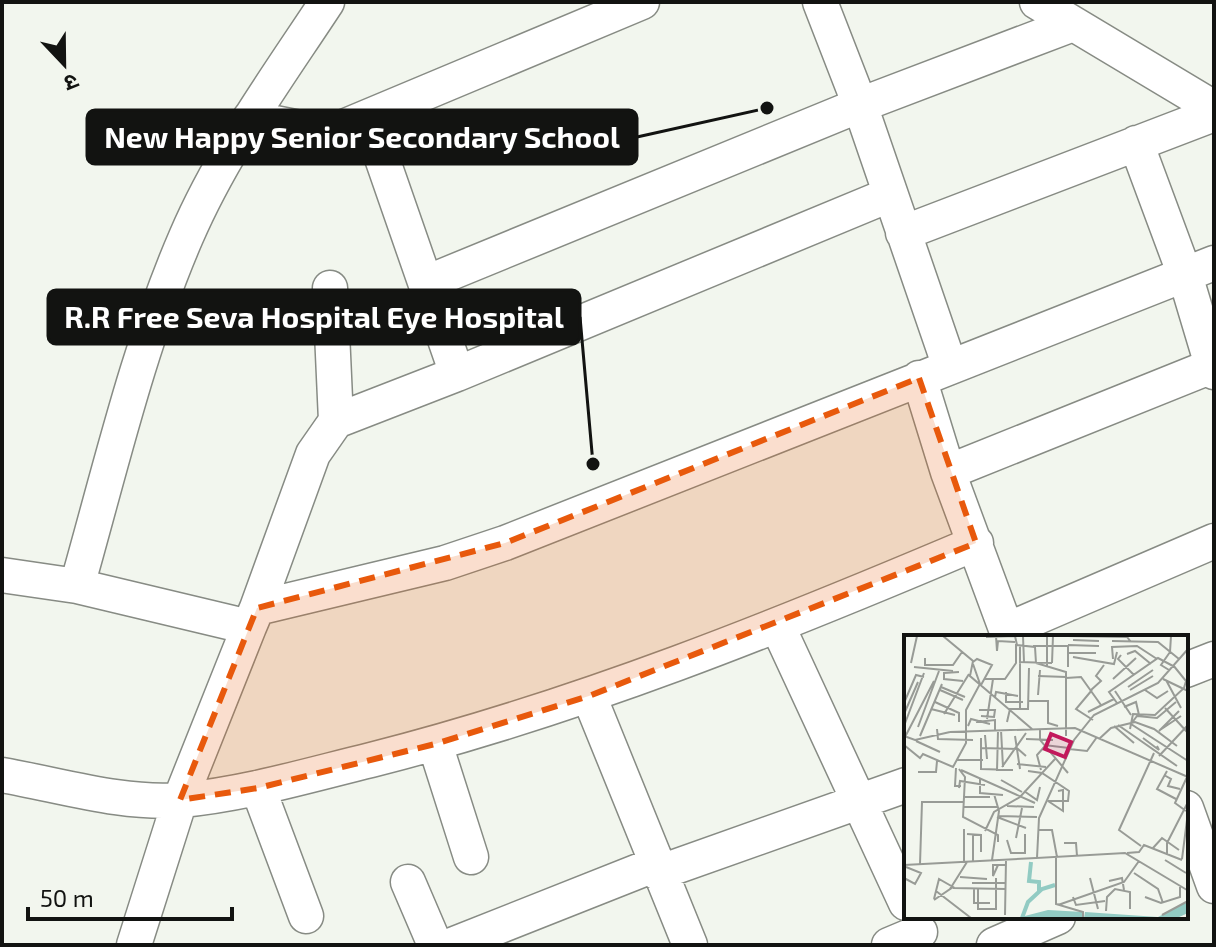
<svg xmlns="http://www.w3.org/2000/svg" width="1216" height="947" font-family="'Exo 2','Noto Sans Devanagari',sans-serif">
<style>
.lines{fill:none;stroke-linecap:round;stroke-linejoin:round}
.minor-casing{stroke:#878b84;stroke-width:37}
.minor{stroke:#fff;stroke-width:34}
.marked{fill:#e8590c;fill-opacity:0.2;stroke:#e8590c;stroke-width:6;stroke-dasharray:16 10;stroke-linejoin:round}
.inset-river{fill:none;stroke:#92cbc3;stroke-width:4}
.inset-road{fill:none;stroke:#989b96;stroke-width:2}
.view{fill:#c2185b;fill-opacity:0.15;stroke:#c2185b;stroke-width:4}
.inset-edge{fill:none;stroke:#121311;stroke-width:4}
.leader{fill:none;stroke:#121311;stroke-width:3}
.callout-dot{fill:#121311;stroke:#f2f6ee;stroke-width:3}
.callout{fill:#121311;stroke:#121311;stroke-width:3}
.callout-label{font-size:30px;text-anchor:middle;font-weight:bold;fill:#fff}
</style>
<rect width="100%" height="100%" fill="#f2f6ee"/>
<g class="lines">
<defs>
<path id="minor" d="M820,2l40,103 90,262
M1037,2l177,106
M250,118l65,13 26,-3 301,-126
M368,118l89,256
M1136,143l49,132 29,97
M903,233l311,-119
M426,283l434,-178 213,-81
M919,378l29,94 61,165
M336,421l121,-47 432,-179
M948,472l264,-106
M2,575l75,11 172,41 8,-19 188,-45 60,-20 709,-280
M77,586c33,-116 61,-238 109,-349 36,-84 91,-159 141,-235
M257,608l56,-154 23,-33 -6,-133
M778,627l128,276
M1007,630l207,-89
M1186,670l28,-11
M589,696l101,249
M435,744l36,113
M2,775c58,10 121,30 180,25 64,-6 127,-25 189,-40 209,-53 407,-133 605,-217
M258,788l48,128
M1186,808l28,78
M658,873l248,-88
M408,882l27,63
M134,945l46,-145 69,-173
M452,945l202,-80
M889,945l31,-13
M994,945l64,-28"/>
</defs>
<!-- minor casing -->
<use href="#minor" class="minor-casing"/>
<!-- minor -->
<use href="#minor" class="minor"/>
</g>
<!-- marked area -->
<path class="marked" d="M919,378l57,165 -387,153 -154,48 -177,44 -78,12 77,-192 248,-65z"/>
<!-- overview -->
<g transform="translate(904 635)">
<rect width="284" height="284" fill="#f2f6ee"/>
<path d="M284,266v12l-11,5h-93l1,-6 73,5zM144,275l35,2v6h-66z" fill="#92cbc3"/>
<path class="inset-river" d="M127,227l-2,19 10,1v9M118,283l6,-16 14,-13 13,-4"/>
<path class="inset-road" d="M39,1l30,25 -3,15 62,53M92,1l1,15 1,-10 17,1M111,1l2,9 18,2 1,16M119,1l1,26M163,1l60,1 4,5M82,2l29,-1M169,5l26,1M208,6l46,1 21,17M116,10v64M164,10l31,1M129,11h35v21M165,18h27M223,19l8,-3 16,13M217,20l-3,4 16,16M169,22l41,7 3,-12M21,23v7h28l9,-13M209,24l-1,-12 25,-1 20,13M69,27l4,-3 15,6 -11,20M115,27l33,1M7,28l6,-27M132,28l30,9v64M148,28l1,-27M143,31v-30M10,32l39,4M265,35l-8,-5 9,-13 1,-16M55,37l-15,1v6l19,2M134,41l28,1M162,43l15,-1 20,28M81,44h20l11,-16v-19M209,44l23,-21M259,44l25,12M262,45l15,28M37,52l24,10M224,52l25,-17M36,55l23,10M187,55l10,-9 -5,-5 8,-11M188,55l-16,19 17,11M226,55l23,-14M241,55l12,8 11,-7M211,56l16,24M102,57v10h17M134,60l2,-25M91,62l1,-5 22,4M124,66h20v22l10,3M31,67l24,11v9M272,67l-19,16 -20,-2 -6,8 57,37M0,68l12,-28 8,2M213,68l-8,-11 49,-34 15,8M220,72l12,-5 3,13M261,73l23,25M27,74l24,6M75,75h16l-1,7 -13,-1M184,77l26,-13M0,79l14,-32M40,79l25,-40M83,84l6,-40M72,87l19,-2v10M103,87l3,-13h18l1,-41M214,90l59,41M0,91l20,-53M64,91l3,-7 19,5M210,91l20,17M14,92l21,-56M33,94l1,10 35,1M136,94v11l28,33M226,94l3,-15 22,1 29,-27 2,-7 -13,-16M97,95l2,37M256,95l21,-14M255,96l20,-20M46,97l125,-4 113,49M81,100l2,24M0,101l11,4 35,-8M16,101l22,-52M111,101l5,33M1,102l29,-56M77,103v31l32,1M239,103l16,12 -2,-4M122,104l27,1M195,104l12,-11 24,-6 19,7 23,17M12,106l24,11M0,110l16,13 3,-4 30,13 13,-24v-33l14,-26 -7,-20M140,110l25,3M77,113l37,1 8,7M165,114l18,2 10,-14M255,121l29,-31M53,125h26M0,129v28M113,129l29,3M98,132l24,-34M52,133l-1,18h6M55,134l6,8 -2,40 35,18v7M57,135l74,33M137,135l-4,-15 8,-9M93,136l1,-40M124,136l14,2 27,18 -1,10h-20M263,136l-10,18 19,10M14,137h18l1,-11M260,140l7,4 -3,7 12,3M76,143v15l23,2M97,145l21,12M55,153l1,-7 25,4M120,156l13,9 3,-13M60,162h26M144,166l15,10v-21l-5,1M103,171l27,1M60,172h34M282,176l-11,-8 12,-26M94,181l39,1M93,182l29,11M135,195h13l5,27M81,196l9,-19 26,-15 35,-38M63,199l14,1v17M112,203l6,-30M103,205l4,13h14v-19M160,208h12l1,13M237,211l-22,-16 35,-77M249,213l9,-10 17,12M223,218l12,-1 5,-7 38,15M263,219v-11l21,-41M152,222v47l27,8v6M278,224l6,-47M88,225l7,-49 -5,-17M261,225l21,13M60,227v-33M69,227v-27M16,229l2,-62h42M0,230l132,-7M94,230l-5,11v-11h13M230,238l24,16 5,14M56,242l27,2M0,243l11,6 6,-11 -15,-6M186,243l8,31M205,246l13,-3 2,12M68,248h34M49,253l53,1M46,254l17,-27M70,254v14h16M74,254v20h18v-31M283,255l-62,-37 -88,5 2,-40 35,-78 20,-25 64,-32 30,-34M32,256l35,27M169,262l3,8 29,-4M241,262l16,6 19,-6v-10M30,264l5,-20 14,8 -19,13M154,270l66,-23 15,-21M202,276l1,-14 8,-8 15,3v17M101,280l1,-55M258,280l26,-14"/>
<path class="view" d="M147,99l20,8 -6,15 -20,-8z"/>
<rect width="284" height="284" class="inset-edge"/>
</g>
<!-- callouts -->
<path class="leader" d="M767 108L637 137M593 464L580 317"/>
<g class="callout-dot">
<circle cx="767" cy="108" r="8"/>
<circle cx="593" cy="464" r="8"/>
</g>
<g class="callout">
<rect x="87" y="110" width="550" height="54" rx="8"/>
<rect x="48" y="290" width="532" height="54" rx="8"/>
</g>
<g class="callout-label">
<text x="362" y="148">New Happy Senior Secondary School</text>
<text x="314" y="328">R.R Free Seva Hospital Eye Hospital</text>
</g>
<!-- border -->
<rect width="1216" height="947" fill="none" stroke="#121311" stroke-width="8"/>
<!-- north arrow -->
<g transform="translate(64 64) rotate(158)" stroke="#f2f6ee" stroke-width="6" paint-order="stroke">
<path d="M0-6L14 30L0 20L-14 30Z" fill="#121311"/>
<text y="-12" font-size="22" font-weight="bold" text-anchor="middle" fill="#121311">उ</text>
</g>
<!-- scale -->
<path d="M28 907v12h204v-12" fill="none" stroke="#121311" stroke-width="4"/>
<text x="40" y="907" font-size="24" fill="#121311" stroke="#f2f6ee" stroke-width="6" paint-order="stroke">50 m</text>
</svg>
